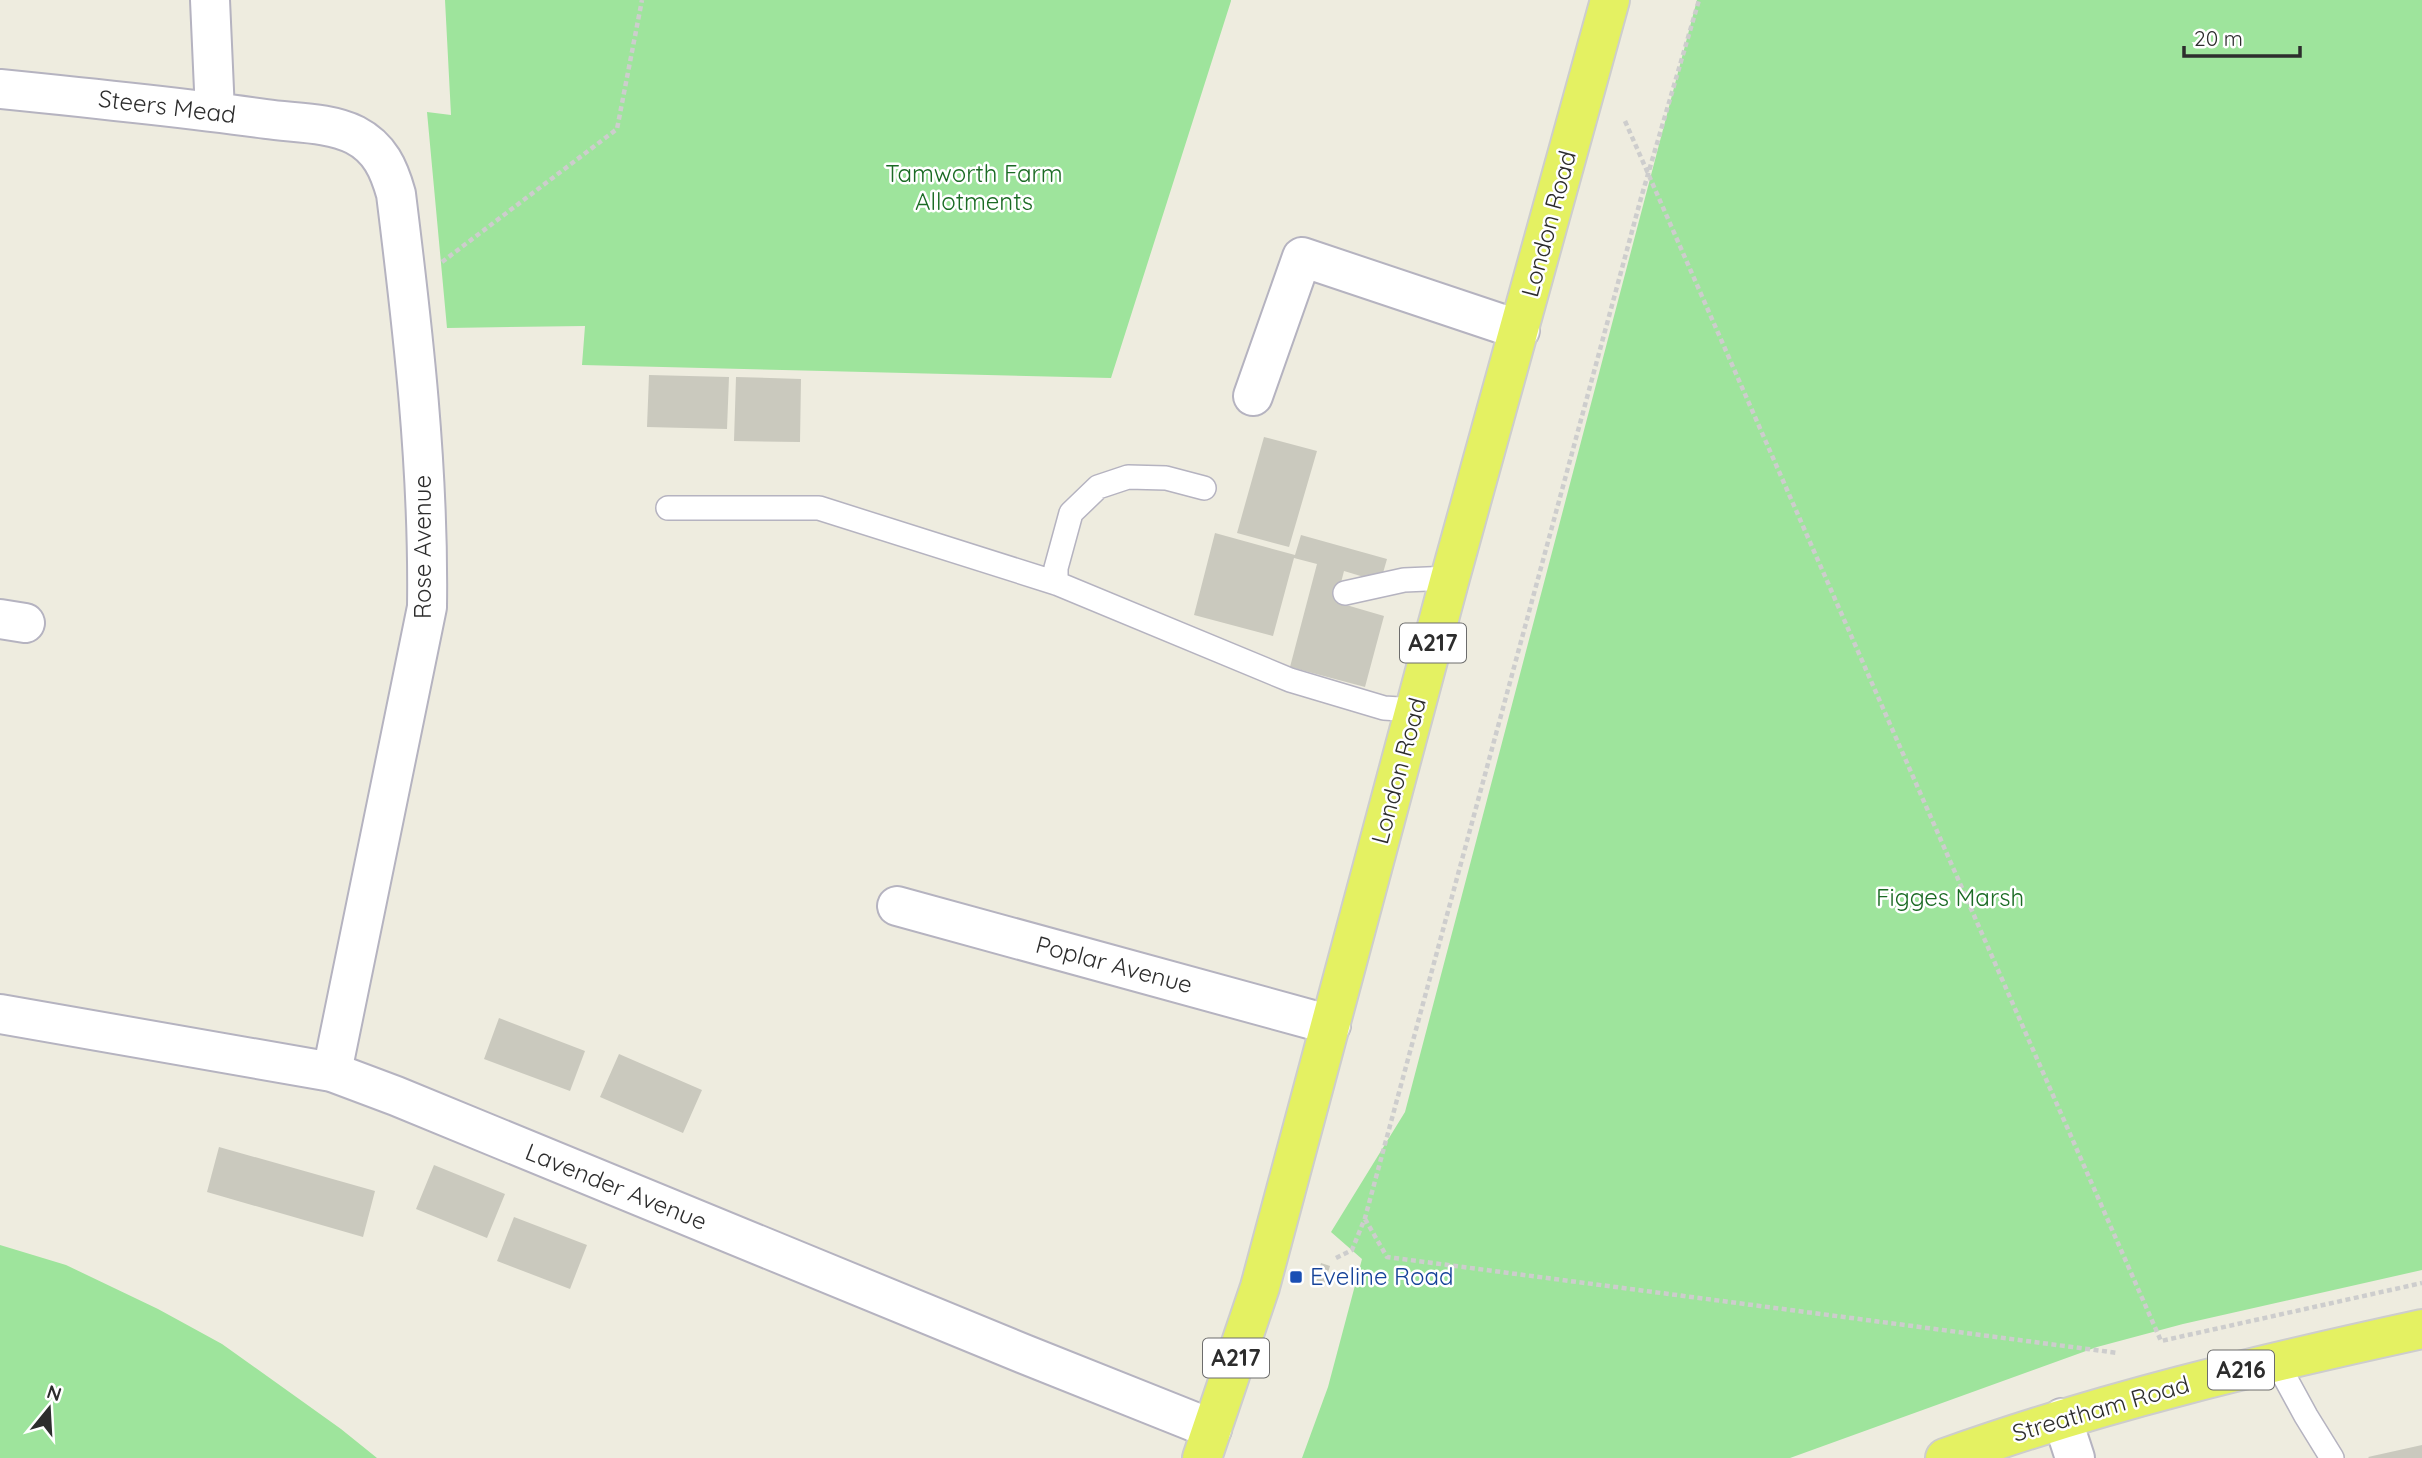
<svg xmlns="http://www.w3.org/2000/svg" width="2422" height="1458" font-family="Quicksand,sans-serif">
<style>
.green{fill:#9ee49c}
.building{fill:#cac9be}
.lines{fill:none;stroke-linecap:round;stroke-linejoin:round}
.lane-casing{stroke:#b5b3c0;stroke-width:26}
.street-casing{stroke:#b5b3c0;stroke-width:42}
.secondary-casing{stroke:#b5b3c0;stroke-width:42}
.primary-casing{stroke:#cdcdcd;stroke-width:42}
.path{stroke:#cdcdcd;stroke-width:4.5;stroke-dasharray:5 3.5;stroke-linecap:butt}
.lane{stroke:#fff;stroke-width:23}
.street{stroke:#fff;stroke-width:38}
.secondary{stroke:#fff;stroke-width:38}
.primary{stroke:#e4f162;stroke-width:38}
.transit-dot{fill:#1a4fb4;stroke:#fff;stroke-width:2.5}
.labels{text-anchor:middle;stroke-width:5;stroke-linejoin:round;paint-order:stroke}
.shield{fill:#fff;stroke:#6c6c6c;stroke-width:2}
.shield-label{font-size:23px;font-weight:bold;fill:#2d2d2d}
.street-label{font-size:24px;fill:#2d2d2d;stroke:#fff}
.park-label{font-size:24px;fill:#1b6b24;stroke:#fff}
.transit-label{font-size:24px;fill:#164399;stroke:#fff;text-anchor:start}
</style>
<rect width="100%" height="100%" fill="#eeecdf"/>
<!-- green -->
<path class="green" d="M445,0h786v1l-120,377 -529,-13 3,-39 -138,2 -20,-216 24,3z
M1697,0h725v1270l-239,54 -86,23 -307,111h-488l26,-71 34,-128 -31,-27 74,-120z
M0,1245l66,20 92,44 64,35 119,85 36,29h-377z"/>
<!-- building -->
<path class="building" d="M649,375l80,2 -2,52 -80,-2z
M736,377l65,2 -1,63 -66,-1z
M1264,437l53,14 -28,96 -52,-14z
M1215,533l80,22 6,-20 86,24 -4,14 -19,4 -20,-6 -8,31 48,14 -19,71 -75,-20 27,-103 -23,-6 -21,78 -79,-21z
M499,1018l86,33 -15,40 -86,-32z
M619,1054l83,36 -19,43 -83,-36z
M219,1147l156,44 -12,46 -156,-45z
M434,1165l71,29 -18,44 -71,-29z
M514,1217l73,28 -17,44 -73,-28z
M1321,1263l9,3 -7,22 -8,-2z
M2422,1445v13h-53l-1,-1z"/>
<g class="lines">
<defs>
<path id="lane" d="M668,508h151l237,75 234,97 94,28 31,2
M1056,583v-15l15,-55 27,-26 30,-10 38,1 38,10
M1345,593l59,-13 46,-2
M2276,1361l30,55 26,42"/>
<path id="street" d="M210,0l5,112
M0,89c89,9 177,18 266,30 28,4 63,3 89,16 25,13 34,34 41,59 17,137 33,274 31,413l-95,465
M1253,396l49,-139 218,73
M0,619l25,4
M897,906l434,119
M2062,1418l13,40"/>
<path id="secondary" d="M0,1014l332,58 64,24 628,258 188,75"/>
<path id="primary" d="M1202,1458l58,-171 190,-709 160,-578
M1945,1458c156,-56 316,-94 477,-129"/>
</defs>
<!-- lane casing -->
<use href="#lane" class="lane-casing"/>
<!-- street casing -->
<use href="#street" class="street-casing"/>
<!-- secondary casing -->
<use href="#secondary" class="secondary-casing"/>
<!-- primary casing -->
<use href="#primary" class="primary-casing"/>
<!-- path -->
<path class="path" d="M1625,121l536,1220 261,-58
M442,262l175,-133 25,-129
M1365,1219l22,38 731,96
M1336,1258l16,-8 13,-32 276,-1020 58,-198"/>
<!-- lane -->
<use href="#lane" class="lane"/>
<!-- street -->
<use href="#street" class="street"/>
<!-- secondary -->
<use href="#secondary" class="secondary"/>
<!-- primary -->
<use href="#primary" class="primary"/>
</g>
<!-- markers -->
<rect class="transit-dot" x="1289" y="1270" width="14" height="14" rx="3.5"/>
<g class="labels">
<!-- shield labels -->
<g class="shield">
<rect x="1400" y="623.5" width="66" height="39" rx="5"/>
<rect x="1203" y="1338.5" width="66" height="39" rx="5"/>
<rect x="2208" y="1350.5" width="66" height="39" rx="5"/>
</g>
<g class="shield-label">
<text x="1433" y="651">A217</text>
<text x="1236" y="1366">A217</text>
<text x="2241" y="1378">A216</text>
</g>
<!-- street labels -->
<g class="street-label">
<text transform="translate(167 107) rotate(7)" y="8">Steers Mead</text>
<text transform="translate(1549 224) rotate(-75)" y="8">London Road</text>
<text transform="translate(423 547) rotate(-90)" y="8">Rose Avenue</text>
<text transform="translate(1399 771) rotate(-75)" y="8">London Road</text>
<text transform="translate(1114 965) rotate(15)" y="8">Poplar Avenue</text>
<text transform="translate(616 1187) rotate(22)" y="8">Lavender Avenue</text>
<text transform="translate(2101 1409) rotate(-16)" y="8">Streatham Road</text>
</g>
<!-- park labels -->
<g class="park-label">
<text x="974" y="182">Tamworth Farm<tspan x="974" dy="28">Allotments</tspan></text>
<text x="1950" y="906">Figges Marsh</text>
</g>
<!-- transit labels -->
<g class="transit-label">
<text x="1310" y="1285">Eveline Road</text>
</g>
</g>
<!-- north arrow -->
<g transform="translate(49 1409) rotate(18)" stroke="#ffffff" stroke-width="5" paint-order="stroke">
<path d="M0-5L12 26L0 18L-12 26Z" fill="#2d2d2d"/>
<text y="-10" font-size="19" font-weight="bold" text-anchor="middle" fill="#2d2d2d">N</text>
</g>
<!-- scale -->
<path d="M2184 46v10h116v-10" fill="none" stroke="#2d2d2d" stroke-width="3.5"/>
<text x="2194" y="46" font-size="21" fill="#2d2d2d" stroke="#ffffff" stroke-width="5" paint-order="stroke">20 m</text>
</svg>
